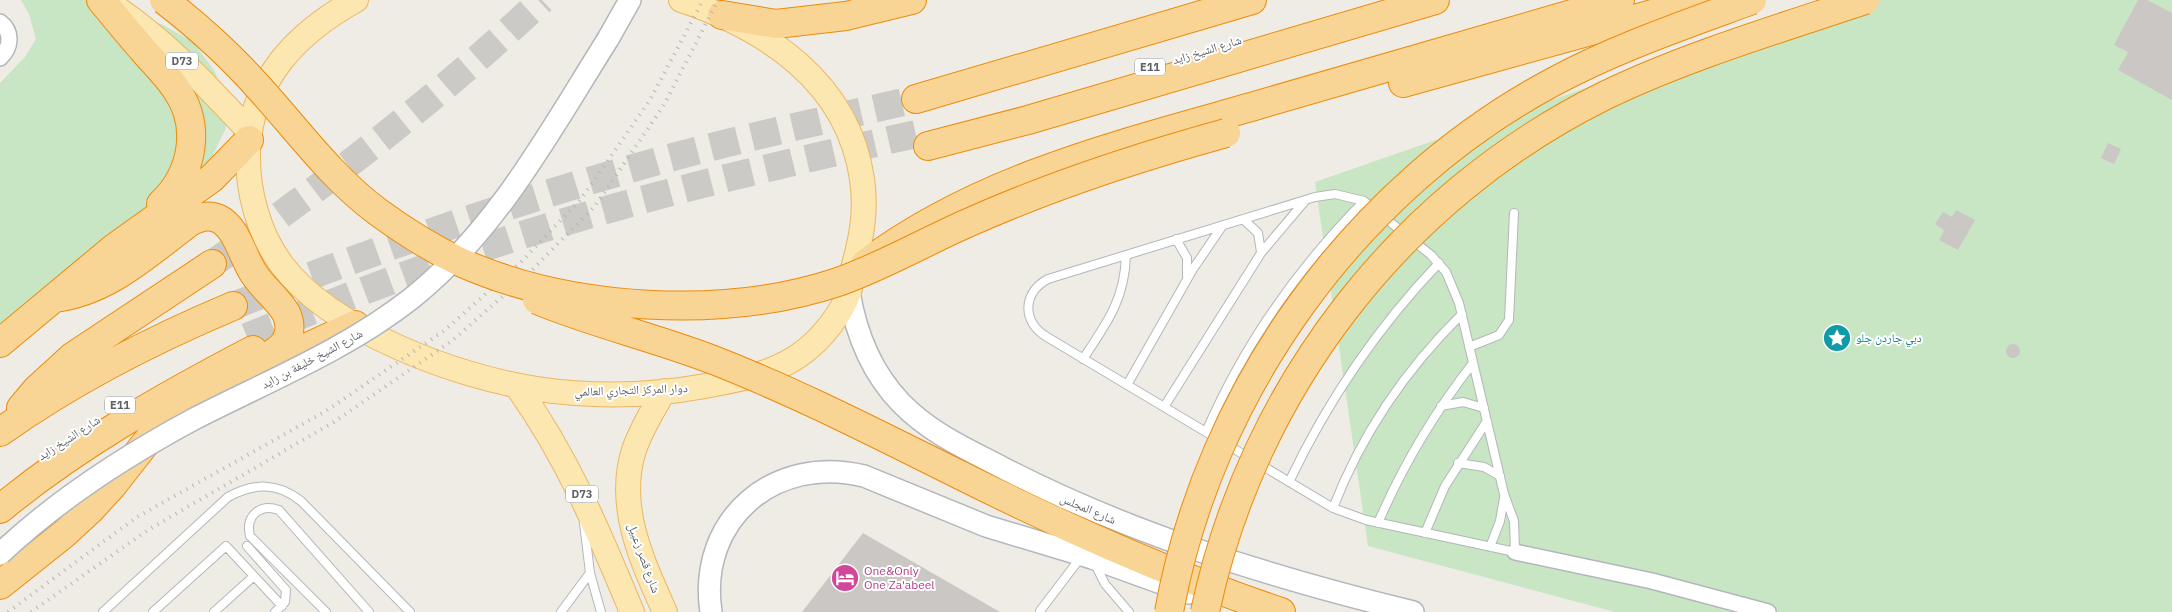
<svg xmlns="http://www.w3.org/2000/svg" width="2172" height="612" font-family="'IBM Plex Sans','Noto Naskh Arabic',sans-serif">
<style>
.green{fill:#c8e5c4}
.building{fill:#cbc7c4}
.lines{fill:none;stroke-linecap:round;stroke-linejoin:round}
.highway-tunnel{stroke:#cbcac6;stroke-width:28;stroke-dasharray:28 14;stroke-linecap:butt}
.lane-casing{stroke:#b3b7ba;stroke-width:10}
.street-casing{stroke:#b3b7ba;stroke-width:18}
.secondary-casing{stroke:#b3b6ba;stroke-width:24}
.primary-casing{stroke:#ebb664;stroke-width:26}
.highway-casing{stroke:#eb8c0b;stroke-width:30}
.lane{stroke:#fff;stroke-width:8}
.street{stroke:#fff;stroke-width:15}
.secondary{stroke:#fff;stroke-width:21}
.primary{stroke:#fbe7af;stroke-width:24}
.highway{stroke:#f8d495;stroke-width:28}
.rail{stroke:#b4b5b6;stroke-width:4;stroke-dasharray:1 6;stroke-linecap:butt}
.secondary-bridge-casing{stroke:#b3b6ba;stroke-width:24;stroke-linecap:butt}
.highway-bridge-casing{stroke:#eb8c0b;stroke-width:30;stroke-linecap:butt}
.secondary-bridge{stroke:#fff;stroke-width:21}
.highway-bridge{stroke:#f8d495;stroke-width:28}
.labels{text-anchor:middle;stroke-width:4;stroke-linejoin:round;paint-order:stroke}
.shield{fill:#fff;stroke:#8e9194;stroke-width:1}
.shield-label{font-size:11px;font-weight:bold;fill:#5e6266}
.street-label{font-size:12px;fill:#5e6266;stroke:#fff}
.culture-label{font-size:12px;fill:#0d838f;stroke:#fff;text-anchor:start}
.hotel-label{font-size:12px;fill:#b23c85;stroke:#fff;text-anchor:start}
</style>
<rect width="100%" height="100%" fill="#efece6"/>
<!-- green -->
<path class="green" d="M21,0h82l60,25 30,17 21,28 13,31 -1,27 -16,33 -25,30 -74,57 -111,75v-240l25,-26 11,-18 -7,-25z
M1840,0h332v612h-557l-247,-66 -53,-364z"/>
<!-- building -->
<path class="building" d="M2138,0h9l25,13v87l-54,-30 10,-18 -14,-7z
M2108,143l13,6 -7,15 -13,-6z
M1956,210l19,10 -17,30 -19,-10 5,-10 -9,-6 8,-12 9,5z
M2006 351a7 7 0 1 1 14 0a7 7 0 1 1-14 0Z
M863,533l137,79h-198z"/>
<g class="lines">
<!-- highway-tunnel -->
<path class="highway-tunnel" d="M212,264c116,-81 227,-167 330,-264
M233,306c143,-57 288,-107 436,-148 82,-22 165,-40 247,-59
M247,337c117,-48 237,-93 359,-127 105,-30 212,-54 319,-78"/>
<defs>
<path id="lane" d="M1335,194l29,7 67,54 15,17 13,31 45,191 10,27 1,31 -149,-32 -33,-12 -286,-171c-25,-15 -25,-44 1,-58l267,-82z
M1243,219l15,14 3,19
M1176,239l11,19v18
M1469,347l30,-12 10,-15 5,-107
M1083,359c24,-36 42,-60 43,-104
M1127,385l66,-116 30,-44
M1441,406l22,-4 21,6
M1164,407l97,-154 44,-52
M1206,432c38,-88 90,-162 158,-231
M1458,463l26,4 16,9
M1289,482c39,-82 87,-153 150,-219
M1333,508c29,-75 71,-137 129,-194
M584,523l6,50 11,39
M1378,523c25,-58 56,-110 95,-160
M1425,533l20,-47 42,-65
M247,546l39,44 -1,12 -10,10
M1490,547l10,-26 4,-23
M1095,564l10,20 24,28
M1040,611l41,-54
M103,612l125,-115c26,-14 49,-15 73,4l109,111
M153,612l73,-66 56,60
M214,612l40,-36
M326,612l-76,-76c-5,-20 10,-33 29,-26l90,102
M561,612l29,-39"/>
<path id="street" d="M0,22c13,10 11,26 0,36
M1515,552l137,29 116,31"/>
<path id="secondary" d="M608,39l22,-39
M849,292c7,42 22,80 52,111 29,30 66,46 102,65 130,67 268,109 410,144
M711,612c-14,-93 64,-158 153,-136l122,50 106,32 97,35"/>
<path id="primary" d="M356,0c-59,33 -105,79 -108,151 -1,39 10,82 34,114 50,66 175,112 255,124 55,8 114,7 168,-3 36,-7 71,-12 100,-35 18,-14 37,-38 44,-59 2,-6 2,-14 3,-20 9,-32 15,-59 10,-93 -14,-97 -95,-150 -181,-179
M112,5c53,35 95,81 138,127
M516,385c52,73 82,145 116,227
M664,391c-11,19 -23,38 -30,59 -18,56 8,111 31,162"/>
<path id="highway" d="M101,0c14,17 28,34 42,50 11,13 24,25 33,39 26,37 17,85 -15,115
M722,15l54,9 70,-8 66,-16
M1403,83l300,-83
M916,99l336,-99
M928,146l100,-26 407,-120
M865,264c113,-85 252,-119 386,-157 123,-35 246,-71 369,-107
M54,298c54,-6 94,-45 136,-76 10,-5 19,-8 29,-3 18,9 24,39 35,55 9,14 24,25 32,39 3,6 4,13 3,19 -2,14 -14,20 -25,27
M0,343l114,-95 98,-70 37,-38
M21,408l16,-19 35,-32 140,-93
M0,432c72,-51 152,-92 233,-126
M960,475c104,52 210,100 321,137
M0,509c76,-63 165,-113 253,-159
M0,585l64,-51 26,-24 22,-24 40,-51 30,-26 35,-20 138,-64"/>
</defs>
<!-- lane casing -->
<use href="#lane" class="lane-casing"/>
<!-- street casing -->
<use href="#street" class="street-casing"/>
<!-- secondary casing -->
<use href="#secondary" class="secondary-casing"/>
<!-- primary casing -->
<use href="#primary" class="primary-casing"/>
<!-- highway casing -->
<use href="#highway" class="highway-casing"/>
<!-- lane -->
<use href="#lane" class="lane"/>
<!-- street -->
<use href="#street" class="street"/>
<!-- secondary -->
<use href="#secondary" class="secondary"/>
<!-- primary -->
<use href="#primary" class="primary"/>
<!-- highway -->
<use href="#highway" class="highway"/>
<!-- rail -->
<path class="rail" d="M8,612l129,-95 189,-106 119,-81 74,-66 62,-65 69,-99 53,-100
M31,612l117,-82 186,-108 119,-82 76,-67 66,-67 69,-101 54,-105"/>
<defs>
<path id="secondary-bridge" d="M0,554c57,-54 125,-98 194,-135 74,-38 152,-69 218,-121 86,-69 138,-167 196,-259"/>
<path id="highway-bridge" d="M164,0c35,27 68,57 97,90 38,42 71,88 117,122 26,19 53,36 82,50 110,49 264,58 378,20 46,-16 88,-41 132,-60 83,-37 169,-65 256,-89
M537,300c58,24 120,38 179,61 84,33 163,74 244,114
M1169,612c40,-221 186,-424 384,-530 63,-34 131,-57 199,-82
M1205,612c47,-223 195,-415 399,-516 80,-39 177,-68 261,-96"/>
</defs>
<!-- secondary-bridge casing -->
<use href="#secondary-bridge" class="secondary-bridge-casing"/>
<!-- highway-bridge casing -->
<use href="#highway-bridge" class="highway-bridge-casing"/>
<!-- secondary-bridge -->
<use href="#secondary-bridge" class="secondary-bridge"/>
<!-- highway-bridge -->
<use href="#highway-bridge" class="highway-bridge"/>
</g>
<!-- icons -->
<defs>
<symbol id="sight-disc" viewBox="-11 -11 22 22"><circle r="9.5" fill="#0f9aa8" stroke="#fff"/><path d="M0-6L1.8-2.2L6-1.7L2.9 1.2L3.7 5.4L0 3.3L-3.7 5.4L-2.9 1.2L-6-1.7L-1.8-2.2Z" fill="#fff"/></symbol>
<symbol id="hotel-disc" viewBox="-11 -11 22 22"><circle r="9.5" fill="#d1479c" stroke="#fff"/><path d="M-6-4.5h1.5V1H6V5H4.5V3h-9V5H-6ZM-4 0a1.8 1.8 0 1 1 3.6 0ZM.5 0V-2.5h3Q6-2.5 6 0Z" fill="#fff"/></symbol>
</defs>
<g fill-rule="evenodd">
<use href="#sight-disc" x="1821" y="322" width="32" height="32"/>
<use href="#hotel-disc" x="829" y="562" width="32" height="32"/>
</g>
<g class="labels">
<!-- shield labels -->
<g class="shield">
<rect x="166" y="52.5" width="32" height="17" rx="4"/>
<rect x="1135" y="58.5" width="30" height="17" rx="4"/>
<rect x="105" y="396.5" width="30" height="17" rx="4"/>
<rect x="566" y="485.5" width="32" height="17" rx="4"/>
</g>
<g class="shield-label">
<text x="182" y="65">D73</text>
<text x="1150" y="71">E11</text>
<text x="120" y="409">E11</text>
<text x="582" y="498">D73</text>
</g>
<!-- street labels -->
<g class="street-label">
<text transform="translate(1207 50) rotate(-17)" y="4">شارع الشيخ زايد</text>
<text transform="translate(312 359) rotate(-28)" y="4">شارع الشيخ خليفة بن زايد</text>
<text transform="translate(631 390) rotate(-2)" y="4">دوار المركز التجاري العالمي</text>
<text transform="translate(69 438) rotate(-33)" y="4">شارع الشيخ زايد</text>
<text transform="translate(1088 509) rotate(23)" y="4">شارع المجلس</text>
<text transform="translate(644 558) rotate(70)" y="4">شارع قصر زعبيل</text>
</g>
<!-- culture labels -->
<g class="culture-label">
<text x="1856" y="342">دبي جاردن جلو</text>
</g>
<!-- hotel labels -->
<g class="hotel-label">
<text x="864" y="575">One&amp;Only<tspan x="864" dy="14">One Za'abeel</tspan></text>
</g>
</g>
</svg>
